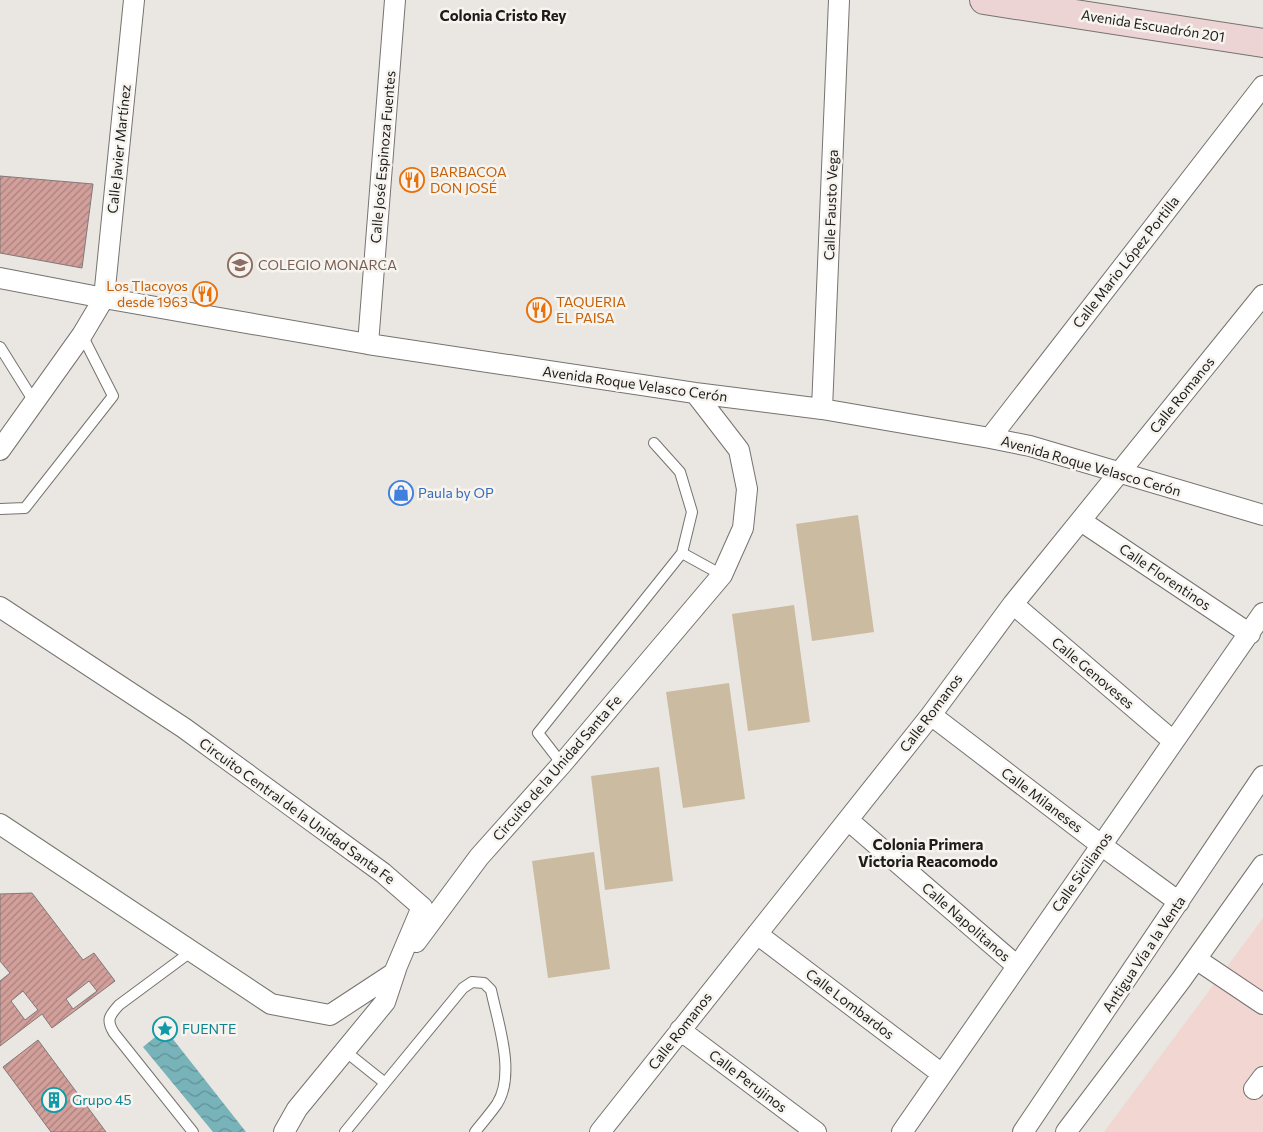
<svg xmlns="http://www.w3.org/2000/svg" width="1263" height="1132" font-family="Commissioner,sans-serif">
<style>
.education{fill:#f1d6d2}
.green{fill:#cbbba1}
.water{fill:url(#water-waves)}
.building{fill:url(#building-hatch);stroke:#807a79;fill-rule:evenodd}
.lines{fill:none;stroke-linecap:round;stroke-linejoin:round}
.service-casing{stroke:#76736f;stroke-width:12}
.minor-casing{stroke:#76736f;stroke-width:22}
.secondary-casing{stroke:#76736f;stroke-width:30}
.service{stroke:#fff;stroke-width:10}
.minor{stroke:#fff;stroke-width:20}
.secondary{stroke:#ecd4d5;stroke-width:28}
.labels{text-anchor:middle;stroke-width:5;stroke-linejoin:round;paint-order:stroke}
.street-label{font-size:14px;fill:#1d1c1a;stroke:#f7f4ef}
.food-label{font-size:14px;fill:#c56008;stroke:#f7f4ef;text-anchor:start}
.education-label{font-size:14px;fill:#785e54;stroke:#f7f4ef;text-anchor:start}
.shop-label{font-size:14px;fill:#366cbe;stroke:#f7f4ef;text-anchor:start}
.culture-label{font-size:14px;fill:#0d838f;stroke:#f7f4ef;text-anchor:start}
.neighbourhood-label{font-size:15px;font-weight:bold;fill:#1d1c1a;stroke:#f7f4ef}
</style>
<defs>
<pattern id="water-waves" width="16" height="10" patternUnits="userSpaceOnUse" patternTransform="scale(1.25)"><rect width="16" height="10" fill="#78b3ba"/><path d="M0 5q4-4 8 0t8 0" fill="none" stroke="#629196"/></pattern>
<pattern id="building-hatch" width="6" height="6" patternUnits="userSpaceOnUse" patternTransform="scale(1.25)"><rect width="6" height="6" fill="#d29f9a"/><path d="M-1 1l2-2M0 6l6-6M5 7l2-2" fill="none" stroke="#aa817d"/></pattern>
</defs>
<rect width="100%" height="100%" fill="#eae6e1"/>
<!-- education -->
<path class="education" d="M1263,918v214h-159l128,-172z"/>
<!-- green -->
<path class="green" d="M858,515l16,117 -62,9 -16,-117z
M794,605l16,117 -62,9 -16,-117z
M729,683l16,116 -62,9 -17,-116z
M659,767l14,114 -68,9 -14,-114z
M594,852l16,117 -62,9 -16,-117z"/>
<!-- water -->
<path class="water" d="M165,1029l81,103h-33l-70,-85z"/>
<!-- building -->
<path class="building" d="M0,176l93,8 -11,84 -82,-15z
M32,893l51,67 11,-7 21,28 -63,47 -10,-14 -42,32v-65l10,-8 -10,-12v-67zM89,981l8,10 -24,18 -7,-10zM23,991l15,19 -13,10 -14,-19z
M38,1040l68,92h-55l-48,-65z"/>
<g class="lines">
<defs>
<path id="service" d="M0,347l35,56
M0,509l25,-1 88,-112 -31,-61
M682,553l40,22
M562,764l-24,-31 144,-180 10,-41 -12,-40 -26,-29
M192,951l-73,54c-10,11 -13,15 -5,28l79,99
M385,1083l78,-95 9,-6 12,1 7,7c7,33 25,84 6,114 -7,10 -15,19 -22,28
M345,1132l40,-49 -40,-32"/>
<path id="minor" d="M0,278l104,20 264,46 327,49 127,16 168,29 40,8 233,69
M368,344l27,-344
M822,409l17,-409
M990,438l273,-352
M0,450l82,-115 22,-37 30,-298
M1081,521l169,113
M1013,604l160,137
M0,607l184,121 199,145 39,34 -28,66 -64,42 -59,-11 -271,-180
M931,715l170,130 78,57
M848,820l169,146
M757,934l185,140
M416,942l63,-85 83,-93 160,-189 21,-47 4,-39 -8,-39 -44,-57
M1196,959l67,45
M680,1030l136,102
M1254,1089l9,-12
M284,1132l13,-23 88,-107 11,-33
M600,1132l331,-417 82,-111 250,-309
M902,1132l361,-519
M1023,1132l240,-356
M1066,1132l115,-152 82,-115"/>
<path id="secondary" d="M984,0l279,43"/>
</defs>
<!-- service casing -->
<use href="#service" class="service-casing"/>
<!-- minor casing -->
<use href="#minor" class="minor-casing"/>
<!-- secondary casing -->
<use href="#secondary" class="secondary-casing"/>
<!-- service -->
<use href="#service" class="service"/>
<!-- minor -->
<use href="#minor" class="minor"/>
<!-- secondary -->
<use href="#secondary" class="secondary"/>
</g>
<!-- icons -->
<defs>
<symbol id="restaurant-ring" viewBox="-11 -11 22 22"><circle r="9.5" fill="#f7f4ef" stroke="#e8710a" stroke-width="1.5"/><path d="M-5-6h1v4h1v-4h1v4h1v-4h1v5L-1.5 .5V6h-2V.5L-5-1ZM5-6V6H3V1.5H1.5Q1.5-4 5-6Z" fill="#e8710a"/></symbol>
<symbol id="school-ring" viewBox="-11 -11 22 22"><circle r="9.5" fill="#f7f4ef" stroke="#8d6e63" stroke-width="1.5"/><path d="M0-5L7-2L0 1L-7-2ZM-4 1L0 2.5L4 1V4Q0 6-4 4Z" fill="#8d6e63"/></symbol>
<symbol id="shop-ring" viewBox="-11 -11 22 22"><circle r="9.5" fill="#f7f4ef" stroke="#3f7fe0" stroke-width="1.5"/><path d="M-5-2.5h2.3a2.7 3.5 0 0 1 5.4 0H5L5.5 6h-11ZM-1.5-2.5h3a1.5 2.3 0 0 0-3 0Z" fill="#3f7fe0"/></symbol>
<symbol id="sight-ring" viewBox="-11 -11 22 22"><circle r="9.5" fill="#f7f4ef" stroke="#0f9aa8" stroke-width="1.5"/><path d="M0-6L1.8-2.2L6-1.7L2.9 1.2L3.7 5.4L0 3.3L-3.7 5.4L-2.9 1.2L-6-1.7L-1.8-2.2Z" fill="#0f9aa8"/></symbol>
<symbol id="building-ring" viewBox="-11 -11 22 22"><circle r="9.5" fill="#f7f4ef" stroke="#0f9aa8" stroke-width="1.5"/><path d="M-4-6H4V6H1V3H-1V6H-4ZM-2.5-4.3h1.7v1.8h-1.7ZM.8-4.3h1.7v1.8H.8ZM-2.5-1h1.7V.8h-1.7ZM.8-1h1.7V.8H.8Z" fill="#0f9aa8"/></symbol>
</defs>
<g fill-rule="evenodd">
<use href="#restaurant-ring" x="398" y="166" width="28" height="28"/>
<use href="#school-ring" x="226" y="251" width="28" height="28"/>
<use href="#restaurant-ring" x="191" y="280" width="28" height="28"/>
<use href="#restaurant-ring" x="525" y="296" width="28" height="28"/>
<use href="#shop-ring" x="387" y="479" width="28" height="28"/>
<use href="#sight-ring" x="151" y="1015" width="28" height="28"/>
<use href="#building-ring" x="40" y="1086" width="28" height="28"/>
</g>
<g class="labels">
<!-- street labels -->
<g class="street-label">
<text transform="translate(1153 26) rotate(9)" y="5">Avenida Escuadrón 201</text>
<text transform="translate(119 149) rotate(-84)" y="5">Calle Javier Martínez</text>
<text transform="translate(383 157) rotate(-85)" y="5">Calle José Espinoza Fuentes</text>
<text transform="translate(831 205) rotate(-88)" y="5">Calle Fausto Vega</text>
<text transform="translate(1126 262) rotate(-52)" y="5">Calle Mario López Portilla</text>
<text transform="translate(635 384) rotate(8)" y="5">Avenida Roque Velasco Cerón</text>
<text transform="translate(1182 395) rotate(-51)" y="5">Calle Romanos</text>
<text transform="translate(1091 466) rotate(16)" y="5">Avenida Roque Velasco Cerón</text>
<text transform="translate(1165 577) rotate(34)" y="5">Calle Florentinos</text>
<text transform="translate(1093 673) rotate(40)" y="5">Calle Genoveses</text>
<text transform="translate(931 713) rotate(-53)" y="5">Calle Romanos</text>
<text transform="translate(557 768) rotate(-49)" y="5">Circuito de la Unidad Santa Fe</text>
<text transform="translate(1042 800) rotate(37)" y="5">Calle Milaneses</text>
<text transform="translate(297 811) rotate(36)" y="5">Circuito Central de la Unidad Santa Fe</text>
<text transform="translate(1082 872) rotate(-55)" y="5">Calle Sicilianos</text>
<text transform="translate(966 922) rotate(41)" y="5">Calle Napolitanos</text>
<text transform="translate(1144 954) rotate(-56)" y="5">Antigua Vía a la Venta</text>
<text transform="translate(850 1004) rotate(37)" y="5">Calle Lombardos</text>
<text transform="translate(680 1031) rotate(-52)" y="5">Calle Romanos</text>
<text transform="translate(748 1081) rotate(37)" y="5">Calle Perujinos</text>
</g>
<!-- food labels -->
<g class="food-label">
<text x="430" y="177">BARBACOA<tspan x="430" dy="16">DON JOSÉ</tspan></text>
<text x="188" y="291" text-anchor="end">Los Tlacoyos<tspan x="188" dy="16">desde 1963</tspan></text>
<text x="556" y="307">TAQUERIA<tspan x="556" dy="16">EL PAISA</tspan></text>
</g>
<!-- education labels -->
<g class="education-label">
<text x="258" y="270">COLEGIO MONARCA</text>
</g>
<!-- shop labels -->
<g class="shop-label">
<text x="418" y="498">Paula by OP</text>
</g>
<!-- culture labels -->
<g class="culture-label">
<text x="182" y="1034">FUENTE</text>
<text x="72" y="1105">Grupo 45</text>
</g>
<!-- neighbourhood labels -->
<g class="neighbourhood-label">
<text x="503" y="21">Colonia Cristo Rey</text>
<text x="928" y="850">Colonia Primera<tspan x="928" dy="17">Victoria Reacomodo</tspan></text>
</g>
</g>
</svg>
